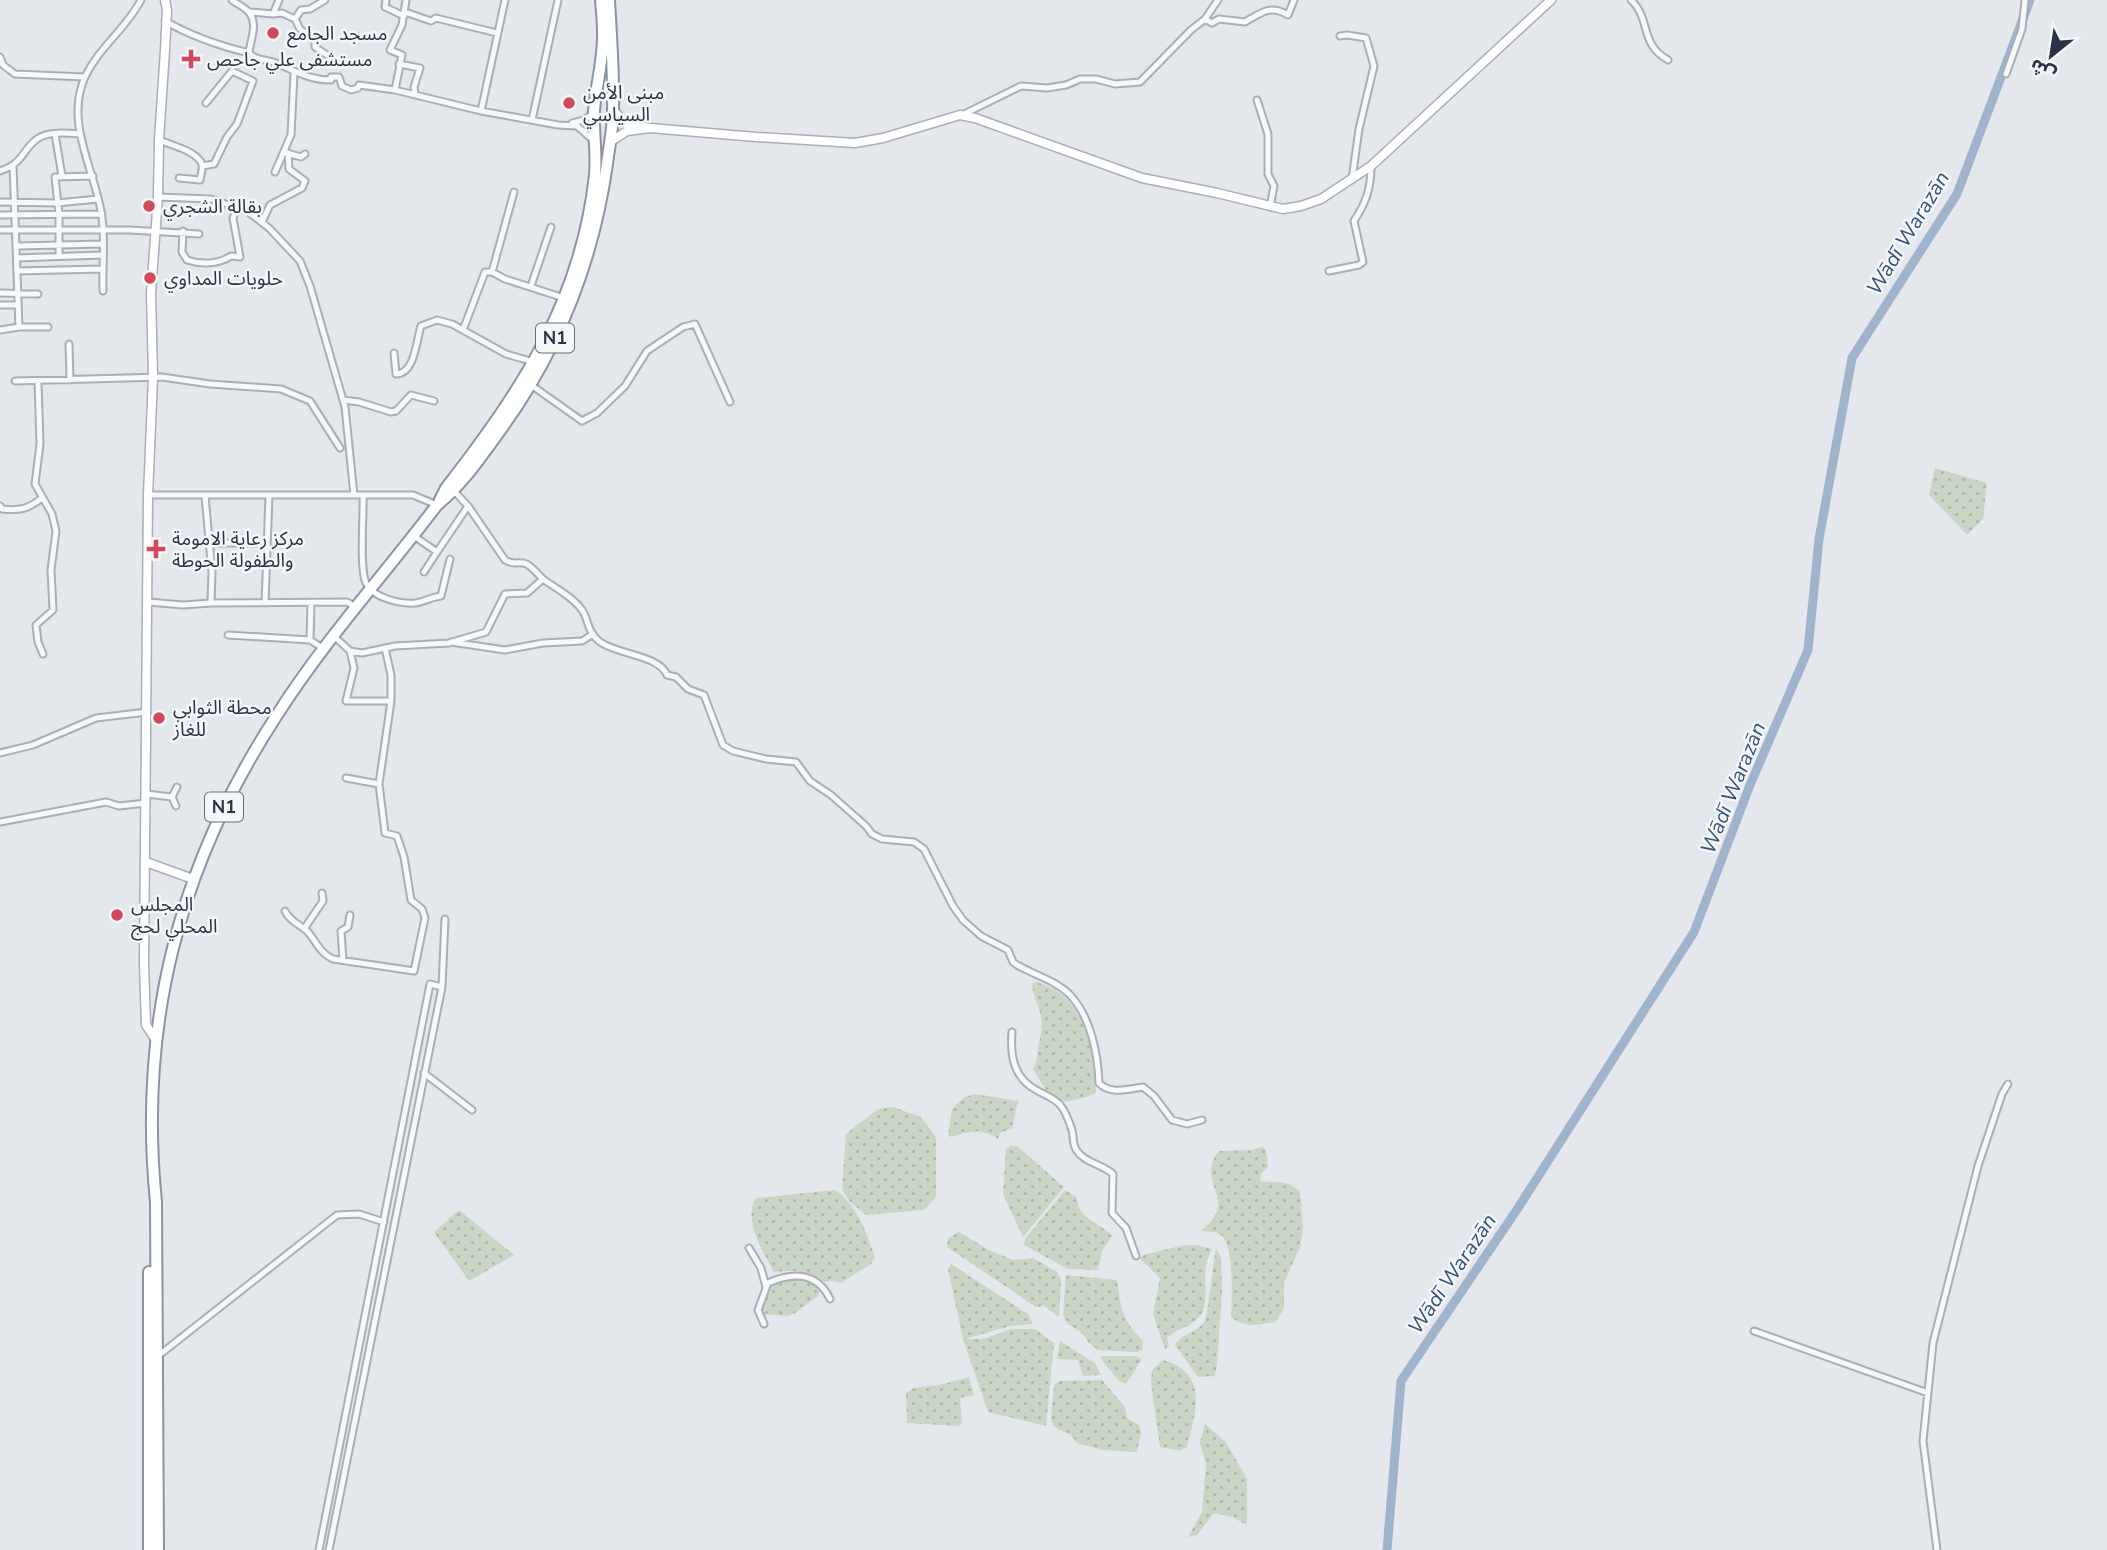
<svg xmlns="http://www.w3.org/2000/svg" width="2107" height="1550" font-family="'Nunito Sans','Noto Sans Arabic',sans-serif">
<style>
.grass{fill:url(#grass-dots)}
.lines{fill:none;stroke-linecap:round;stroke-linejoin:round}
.river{stroke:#9fb4cc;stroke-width:9}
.street-casing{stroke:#a9aeb7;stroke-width:9}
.secondary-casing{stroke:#a9aeb7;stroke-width:11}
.highway-casing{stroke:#8b94a3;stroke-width:14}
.street{stroke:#f7f8fa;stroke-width:5}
.secondary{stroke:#fff;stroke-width:8}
.highway{stroke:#fff;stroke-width:10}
.poi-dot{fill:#d1495b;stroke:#f4f6f9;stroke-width:2.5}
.labels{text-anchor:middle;stroke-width:5;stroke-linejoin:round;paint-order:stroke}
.shield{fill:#f4f6f9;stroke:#676e7b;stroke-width:2}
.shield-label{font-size:18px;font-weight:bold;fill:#2b3445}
.poi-label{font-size:19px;fill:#2b3445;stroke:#f4f6f9;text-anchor:start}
.water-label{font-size:21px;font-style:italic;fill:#34527a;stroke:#f4f6f9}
</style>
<defs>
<pattern id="grass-dots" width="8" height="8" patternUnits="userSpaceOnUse" patternTransform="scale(1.75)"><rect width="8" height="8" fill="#c9d6c5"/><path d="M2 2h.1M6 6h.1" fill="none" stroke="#adb8ab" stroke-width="1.8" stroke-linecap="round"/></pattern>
</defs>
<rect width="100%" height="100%" fill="#e4e7ec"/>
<!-- grass -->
<path class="grass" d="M1935,468l52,15 -4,36 -16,16 -38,-40z
M1036,982c48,11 59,68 60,111 -11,5 -24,8 -36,9l-14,-12 -13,-21c5,-8 4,-13 5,-21 8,-33 2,-31 -6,-61l1,-4z
M975,1094l43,7 -6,27 -12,5 -2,6c-16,-12 -30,-7 -47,-2l-3,-2 4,-26 13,-12z
M893,1107l28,10 15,20v60l-12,13 -58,5 -16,-13 -8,-13 4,-55 32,-25z
M1011,1146h6l47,41 -41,50 -20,-43 3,-45z
M1263,1147l3,4 2,16 -7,7 -1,7c16,2 26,-2 40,10l3,37 -3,19 -16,36v26l-9,13c-17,3 -31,6 -44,-5 1,-16 3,-71 -9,-81 -5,-5 -13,-4 -21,-5 5,-5 12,-11 15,-17 10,-21 -18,-37 3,-63l32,-1z
M835,1190c21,13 33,45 40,68l-4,6 -30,19 -9,-2 -7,1c-20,-12 -28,-12 -51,-10 -10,-19 -32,-53 -18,-74z
M1065,1190l12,7c-1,21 24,26 35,39l-10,15 -4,19 -30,-1 -44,-24 1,-6z
M459,1210l55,45 -45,26 -35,-49z
M959,1232l30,18 24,10 20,-2 24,14 4,7 -2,38 -15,-11 -8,1 -89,-60 1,-9z
M1196,1245l16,4c-2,5 -5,11 -6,16 -3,15 4,38 -6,51 -9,11 -24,13 -33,22l2,8 -4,3 -12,-35 7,-36 -21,-20 5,-3 36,-9z
M1216,1248l5,9 1,34 -5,73 -2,12 -17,1 -23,-32c7,-12 22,-12 30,-24 2,-4 9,-62 11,-73z
M951,1264l77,50 5,10 -23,2 -45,13h18l29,-10h23l19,14 -8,83 -58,-14 -25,-73 -15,-70z
M1066,1275l51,5c4,29 5,40 26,61l-1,9 -6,2 -38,-2 -9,-7 -6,-9 -16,-11 -4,-8z
M796,1280l16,4 7,5v6l-24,18 -7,3 -25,-2 -2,-3c6,-25 9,-27 35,-31z
M1060,1341l35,22 6,12 -18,1 -5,-16 -21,-1z
M1103,1356h32l7,3 -16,25 -7,-3 -19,-23z
M1163,1360c46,13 33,52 24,87l-7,4 -20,-4 -9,-64 1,-13z
M969,1377l5,18 -14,3 2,24 -3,4 -52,-3 -1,-30 8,-5 25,-3z
M1102,1380l23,27 2,11 12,7 2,8 -4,19 -35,-2 -25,-7 -6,-8 -17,-8 -3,-8 3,-34 5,-4z
M1205,1424l21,18 21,37v46l-15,-8 -18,-4 -17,22 -9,2 14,-25 4,-48 -6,-21z"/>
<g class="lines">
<!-- river -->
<path class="river" d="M1387,1550l14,-169 117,-173 176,-276 56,-147 58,-135 11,-111 33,-181 105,-164 73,-194"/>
<defs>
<path id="street" d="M232,0c6,5 15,8 18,14 8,11 0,27 -1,39 7,8 17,6 27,10 19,8 33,17 55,17v-3h8l3,9 9,4 7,-2 1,-3 36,5 86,21 77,14 19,1 16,14
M386,0l-1,7 19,9
M1631,0c20,18 8,44 37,60
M250,12l23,2 6,-14
M405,12l26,9 5,-3 61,15
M273,14l9,-1 13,6 6,-9 9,-1 15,-9
M295,19c2,3 3,7 5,10 7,7 16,5 15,18l12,8
M1205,19l7,4 7,-4 26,3c16,-9 25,-18 43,-7l6,-15
M165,21c26,15 55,25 84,32
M1340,36l7,-1 19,3 8,28 -15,63 -7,50
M0,57l3,8 12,9 70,3
M399,64l21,4 -6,19 1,8
M2006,74l16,-45 3,-29
M395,90l7,-35 -12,-5 12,-25 4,-25
M1257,100l11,34v40l6,12 -4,21
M481,111l24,-111
M962,115l59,-29 26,2 19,-3 14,-6h16l19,5 25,-2 51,-52 14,-11 13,-19
M532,120l26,-120
M572,123l12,-3 7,-5
M55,134l7,42
M159,140c12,5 34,10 42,22 3,5 0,12 -1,18l-21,-2
M287,153l14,4 4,-3
M13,166l6,161
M202,166l12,-2 13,-27 10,-13 16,-43 -21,-10 -26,32
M0,171c24,-8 21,-20 37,-32 10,-8 31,-6 43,-5
M275,172l16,-37 3,-62
M158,197l53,2 36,12 22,17 31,33 10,25 35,121 9,88
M0,202l57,1 41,-4
M0,215l102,-1
M262,222l8,-17 32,-17 3,-7 -16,-12 -1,-16
M0,230h129l70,4
M183,231l-1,21 5,8c15,5 32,4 44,-4l9,1 -7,-39 4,-11
M16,246l87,-2
M59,256v-42l-4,-37 38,-1
M17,258l85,-3
M17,271l85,-2
M1329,271l30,-6 4,-3 -9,-41c12,-18 17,-33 17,-55
M492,272l13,7 59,19
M531,286l20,-59
M103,291c-1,-25 3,-55 -2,-80 -8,-44 -36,-90 -16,-134 14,-30 41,-48 56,-77
M0,293l38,1
M0,305h18
M0,330l19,-3h29
M463,330l22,-58h7l22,-80
M69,344l1,36
M394,353l2,21c19,0 20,-33 25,-48l16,-6 15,4 54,30 28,8
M15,381l147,-4 48,7 71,5 29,12 30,47
M38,382l2,62 -5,40 17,30 4,17 -5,39 2,40 -17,15 2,17 5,12
M531,385l51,36 15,-8 28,-27 22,-35 36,-24 12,-3 35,78
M343,400l16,2 32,10 5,-1 15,-16 23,6
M148,495h265l24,10
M363,495c1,19 -4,73 3,88 7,15 34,21 49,20 9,-1 16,-6 26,-7l9,-37
M205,496l7,76 -1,31
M0,506l2,3c18,2 26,0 40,-11
M414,536l23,16 -13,20
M208,543h59
M437,552l31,-46
M543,579c12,9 30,18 39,31 8,12 4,21 18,32 19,13 59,13 67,33l9,2 12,12 16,6 19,50 10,6 33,8 30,3 14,19 21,14 35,31 6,8 10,5 32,3 10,7 29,57 10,14 18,16 27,14 5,12 4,3c17,10 40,16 53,30 21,22 28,60 29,88 11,12 29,6 44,4l11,9 18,24 15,4 15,-4
M148,602l35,3 28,-2 136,-1 10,6
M265,603l4,-107
M228,635l82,5 14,9
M335,637l15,14 12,2 33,-7 54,-3 37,-11 19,-38 22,-1 16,-14c-6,-5 -12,-15 -20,-16 -8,-1 -10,2 -18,-3l-37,-54 -14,-15
M310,640l1,-37
M451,642l54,8 38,-7 39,-2 11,-7
M350,651l4,17 -8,33h45
M0,753l33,-8 63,-27 51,-6
M346,778l33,6 12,-83v-26l-6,-27
M146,794l26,3 4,9
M172,797l5,-10
M0,822l106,-20 13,4 27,-3
M285,911c4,9 13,13 21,19 10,10 13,23 27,29l81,12 11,-53 -3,-9 -11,-9 -7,-43 -7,-21 -12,-3 -6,-49
M304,929l19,-28 -1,-8
M343,960l-2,-29 7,-4 2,-12
M1012,1032c-2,25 2,47 26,59 7,4 18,8 23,15 4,5 9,18 11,24 2,8 0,14 5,21 8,12 25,13 36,23l-1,39 14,15 10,28
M424,1073l48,37
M749,1248l12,20 5,19
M764,1324l-6,-14 10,-27c25,-11 49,-11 62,16
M1754,1331l174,62
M158,1356l179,-141 22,-1 25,8
M319,1550l111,-566 12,3
M329,1550l113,-563 3,-68
M1937,1550l-14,-109 10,-98 45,-177 24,-72 6,-10"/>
<path id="secondary" d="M650,128l106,9 99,6 28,-5 77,-23 15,3 167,60 75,15 66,16 18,-3 20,-7 50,-33 180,-166
M610,142l17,-11 23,-3 -23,-3 -14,-15
M146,862l47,17
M156,1040l-10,-15 -2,-62 4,-468 5,-118 -2,-84 7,-96 1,-57 6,-90 2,-40 -2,-10"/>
<path id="highway" d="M440,500l6,-12c76,-98 135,-186 149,-313 2,-21 -2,-43 -1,-64 2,-26 10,-53 9,-79 0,-11 -1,-21 -2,-32
M149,1550v-278
M158,1550l-2,-348c-18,-178 23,-337 121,-487 47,-74 107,-140 160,-210 25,-20 43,-47 62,-73 58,-79 94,-170 108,-268 2,-17 6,-35 6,-52 1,-38 -2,-75 -4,-112"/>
</defs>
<!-- street casing -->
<use href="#street" class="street-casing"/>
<!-- secondary casing -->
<use href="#secondary" class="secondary-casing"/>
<!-- highway casing -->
<use href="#highway" class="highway-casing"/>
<!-- street -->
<use href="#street" class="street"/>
<!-- secondary -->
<use href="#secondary" class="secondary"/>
<!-- highway -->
<use href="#highway" class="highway"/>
</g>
<!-- markers -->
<g class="poi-dot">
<circle cx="273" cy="33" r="7"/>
<path d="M187.5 48.5h7v7h7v7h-7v7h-7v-7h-7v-7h7z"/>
<circle cx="569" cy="103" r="7"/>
<circle cx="149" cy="206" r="7"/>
<circle cx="150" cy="278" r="7"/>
<path d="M152.5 538.5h7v7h7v7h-7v7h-7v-7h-7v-7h7z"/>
<circle cx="159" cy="718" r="7"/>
<circle cx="117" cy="915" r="7"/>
</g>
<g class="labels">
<!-- shield labels -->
<g class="shield">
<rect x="536" y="323.5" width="38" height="29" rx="5"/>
<rect x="205" y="792.5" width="38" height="29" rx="5"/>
</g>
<g class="shield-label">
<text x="555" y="344">N1</text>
<text x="224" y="813">N1</text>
</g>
<!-- poi labels -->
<g class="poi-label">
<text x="287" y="40">مسجد الجامع</text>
<text x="207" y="66">مستشفى علي جاحص</text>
<text x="583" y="99">مبنى الأمن<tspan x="583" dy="22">السياسي</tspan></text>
<text x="163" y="213">بقالة الشجري</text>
<text x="164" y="285">حلويات المداوي</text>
<text x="172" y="545">مركز رعاية الامومة<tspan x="172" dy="22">والطفولة الحوطة</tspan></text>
<text x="173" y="714">محطة الثوابي<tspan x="173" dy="22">للغاز</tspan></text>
<text x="131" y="911">المجلس<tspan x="131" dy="22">المحلي لحج</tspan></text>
</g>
<!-- water labels -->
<g class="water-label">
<text transform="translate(1908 233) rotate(-59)" y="7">Wādī Warazān</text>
<text transform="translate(1733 788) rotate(-68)" y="7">Wādī Warazān</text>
<text transform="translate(1452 1274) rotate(-56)" y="7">Wādī Warazān</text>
</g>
</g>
<!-- north arrow -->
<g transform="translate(2051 56) rotate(210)" stroke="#f4f6f9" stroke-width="5" paint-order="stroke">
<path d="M0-5L12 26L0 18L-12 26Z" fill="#2b3445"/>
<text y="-10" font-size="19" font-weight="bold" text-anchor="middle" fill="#2b3445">ش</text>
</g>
</svg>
